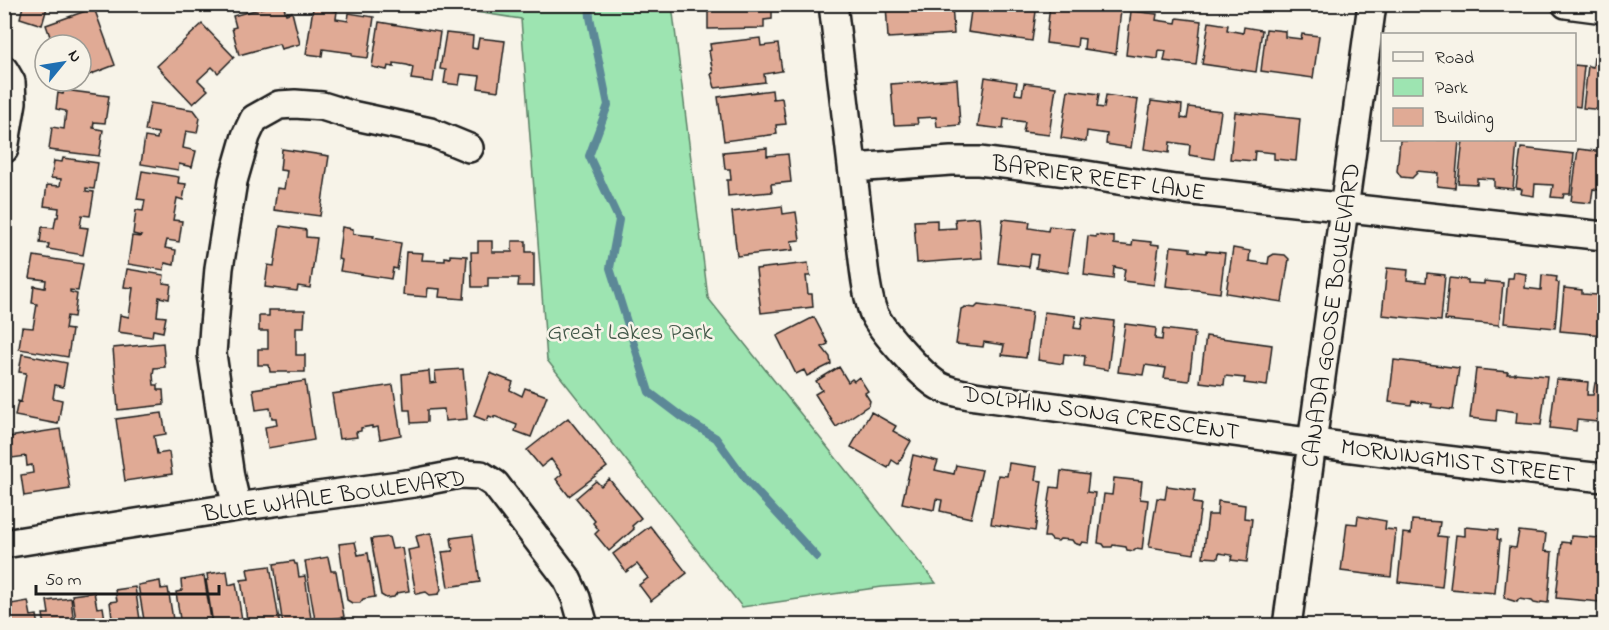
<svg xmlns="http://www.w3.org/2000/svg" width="1609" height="630" font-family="'Indie Flower',sans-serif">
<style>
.green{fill:#9de4b1;stroke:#5c8066;stroke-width:1.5}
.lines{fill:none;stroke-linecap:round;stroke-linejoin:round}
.stream{stroke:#5c8897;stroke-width:8}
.building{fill:#e0aa95;stroke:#1c1c1c;stroke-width:1.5}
.street-casing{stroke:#1c1c1c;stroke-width:32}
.street{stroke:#f7f3e8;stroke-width:27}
.labels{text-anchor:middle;stroke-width:5;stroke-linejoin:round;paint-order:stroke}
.street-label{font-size:24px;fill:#1c1c1c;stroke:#f7f3e8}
.park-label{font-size:24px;fill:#435849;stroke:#f7f3e8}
</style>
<rect width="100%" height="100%" fill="#f7f3e8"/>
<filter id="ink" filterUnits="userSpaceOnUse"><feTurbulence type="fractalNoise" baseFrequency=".0167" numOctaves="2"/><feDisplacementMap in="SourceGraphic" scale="12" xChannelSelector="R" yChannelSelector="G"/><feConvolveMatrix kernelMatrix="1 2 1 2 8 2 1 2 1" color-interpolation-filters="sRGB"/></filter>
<g filter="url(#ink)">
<!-- green -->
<path class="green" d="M431,5h241l36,293 228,285 -54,4 -140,20 -195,-247 -26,-341z"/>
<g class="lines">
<!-- stream -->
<path class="stream" d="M589,4l1,13 18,88 -19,51 30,64 -9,48 39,124 33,25 34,21 32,44 69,75"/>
</g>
<!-- building -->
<path class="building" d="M17,4h31l-6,21 -22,-7 3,-12z
M277,4h6l3,10 6,-2 8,32 -19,5 -2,-5 -40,11 -7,-27 4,-1 -3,-11z
M708,4h64v15l-8,1v8l-56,1z
M886,4h66l2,30 -66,4z
M972,4l42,2v-2h23l-5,37 -64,-9z
M1050,4h26v4l19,3 1,-4 25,3 -5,44 -32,-5 1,-10 -7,-1 -1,9 -31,-4z
M94,8l21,57 -34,13v-33h-13l-2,-3 -13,3 -7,-20z
M313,8l24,3 -1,8 12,2 1,-8 25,4 -6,41 -16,-2v-3l-29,-4 -1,7 -16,-2z
M1131,11l26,3 -1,6 20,3 1,-5 24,3 -5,44 -32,-4 2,-10 -7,-1 -1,9 -32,-4z
M379,22l61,10 -7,50 -22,-3 2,-12 -6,-2 -13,-2v4l-6,-1 -1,4 -15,-3z
M1209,22l19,3 -1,5 16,3 1,-6 18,3 -6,42 -54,-8z
M202,24l32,33 -16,16 -6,-6 -14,13 10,10 -15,14 -36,-38z
M1266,29l19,2v6l16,2 1,-5 17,2 -6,42 -52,-7z
M446,33l27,3 -1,12 5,1 2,-11 26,3 -7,50 -20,-3 2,-12 -19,-2 -2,11 -15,-2 2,-13 -6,-1z
M760,38l1,8 17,-2 4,27 -18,3 1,8 -50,6 -4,-14 2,-1 -4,-22 2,-1 -1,-6z
M1594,57l10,1v52l-21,-2 5,-42 5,1z
M1574,65l10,1 -4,41 -6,-1z
M985,77l32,5 -2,12 7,1 2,-12 32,4 -7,48 -26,-3 2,-10 -21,-3 -1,10 -25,-3z
M957,79l3,46 -23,2 -1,-10 -19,1 1,6 -24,1 -3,-41z
M64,90l45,6 -4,27 -11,-1 -1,6 10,2 -4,26 -50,-6 3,-23 12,2 2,-18 -10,-2 2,-16 5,1z
M772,90l1,9 9,-1 4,26 -10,1 1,9 -53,7 -6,-44z
M1068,90l31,4 -2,13 7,1 2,-13 32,5 -7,48 -25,-4 1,-10 -20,-3 -1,11 -25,-4z
M1151,101l31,4 -1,13 6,1 2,-12 32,4 -7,48 -25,-4 1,-10 -20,-3 -1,11 -25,-4z
M150,103l44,7 6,8 -3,15 -11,-2 -3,17 13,3 -4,16 -13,-3 -1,6 -37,-6 4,-27 12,2 1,-6 -13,-2z
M1235,112l65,7 -4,42 -22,-2v-6l-19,-2 -1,10 -24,-2z
M1400,140h59l-4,48 -18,-2 1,-13 -21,-2v2l-5,5 -11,-1 -4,-6z
M1463,140h28l26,2 -4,47 -19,-2v-8l-17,-1v6l-19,-1z
M767,148v8l21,-2 3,28 -20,2 1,8 -44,4 -1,-16h4l-1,-11h-5l-2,-17z
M1521,148l53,6 -4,40h-6l-1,4 -12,-1 2,-12 -18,-1 -1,12 -13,-2 1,-5 -6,-1z
M282,149l47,7 -9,60 -46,-6 3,-22 7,1 3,-18 -7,-1z
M1578,149l26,3v39l-11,-2 -2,14 -20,-2z
M63,158l35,5 -4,26 -8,-1v3l8,1 -4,24 -8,-1 -2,12 8,1 -5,27 -35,-6 1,-5 -9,-1 2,-16 12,1 2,-11h2l1,-9 -15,-2 3,-21 13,1 1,-7 -10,-1 3,-17 8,1z
M142,171l37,6 -1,6 8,1 -3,16 -6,-2 -4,22 9,1 -3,21 -12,-2 -2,8 11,2 -2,15 -9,-2 -1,7 -36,-6 4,-28 8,1 1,-1 -8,-2 3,-24 7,1 2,-11 -8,-1z
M782,206l1,8 13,-2 4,28 -9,1 2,9 -56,6 -5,-44z
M979,217l3,41 -65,5 -3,-42 23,-1v9l19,-1 -1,-9z
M1003,219l27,3 -1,6 19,3 1,-5 25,3 -6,44 -32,-5 2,-13 -7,-1 -2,13 -31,-4z
M280,226l26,4v7l11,1 -7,50 -12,-2 -1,5 -32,-4 3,-22 6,1z
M342,227l11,2v5l21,2 -1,2 28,5 -4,26 -4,-1 -2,11 -51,-8 2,-11 -4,-1z
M1096,235l18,2v7l18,2 1,-6 18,2v2l8,1 -5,40 -31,-4 2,-12 -11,-2 -1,12 -29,-4 4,-39 8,1z
M478,241h14v11h20v-11h14v11h8v34h-16l1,-8h-31v9h-16l-1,-35h7z
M1171,246l19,2v3l16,2v-2l19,2 -5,40 -54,-7z
M1233,248l17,3 -1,10 19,3 1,-7 5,-3 11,1 4,4 -7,43 -56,-9z
M406,252l17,1 -1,7 23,1v-4l5,1v-3l17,1 -3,43 -25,-2 1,-8 -12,-1 -1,9 -24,-2z
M34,256l49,8 -5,27 -8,-1v2l7,2 -3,23 -7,-1 -2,13 7,1 -4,27 -49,-8 3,-22 11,1 4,-24 -5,-1 2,-17 11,2 1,-8 -16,-2z
M808,263l2,13h-4l2,18h4l1,13 -52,6 -5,-44z
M1387,268l21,2 -1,10 19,2 1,-9 18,2 -4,46 -59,-6z
M127,269l37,6 -1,8 8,1 -2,15 -10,-2 -2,19 9,1 -3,15 -10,-2 -1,7 -34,-5 2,-17 9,2 4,-29 -9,-1z
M1514,272l12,2 -1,14 16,2 1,-15 15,2 -1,5 3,1 -4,45 -51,-5 4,-45h5z
M1449,278l19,2v3l16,1v-3l19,2 -4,42 -54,-5z
M1564,288l18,2v4l16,1v-3l6,1v42l-44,-4z
M978,305l54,7 -6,46 -24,-3 2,-10 -20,-3 -1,5 -27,-3 5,-35 4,-2 10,1z
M269,310h36l-1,17h-8v28h9v17h-35l-1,-7h-11v-16h10v-18h-9v-15h10z
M1044,312l32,4 -2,12 7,1 2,-12 31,4 -6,49 -24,-4 1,-10 -21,-2 -1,10 -25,-4z
M814,317l14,27 -6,3 8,10 1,7 -24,12 -3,-6 -8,4 -19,-38z
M1125,324l31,4 -1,11 7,1 1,-11 32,4 -6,48 -25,-3 2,-10 -21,-3 -2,10 -25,-3z
M1206,336l66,9 -5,41 -23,-3 1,-5 -20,-2 -1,9 -24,-3z
M163,343l2,24 -11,1 -1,7 1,10h4v5h5l1,15 -46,5 -5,-62z
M22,354l45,9 -4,24 -8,-2 -2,13 9,2 -4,24 -43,-8 3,-15 3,1 5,-29 -7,-1z
M1394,360l65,8 -6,42 -22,-3 1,-3 -20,-3 -1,4 -22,-3z
M839,367l9,15 4,-3 2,2 5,-4 9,14 -3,2 5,8 -1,4 -33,22 -21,-33 7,-4 -6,-9z
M463,369l4,50 -22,2 -1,-12 -17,1v12l-16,1 -1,-13h-6l-2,-36 27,-3 1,12 6,-1 -1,-11z
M1476,369l32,3 -1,2h8v-1l32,3 -6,49 -25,-2 1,-11 -20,-3 -1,12 -26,-3z
M490,373l23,9 -3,8 12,6 3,-8 22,8 -16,41 -16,-6 2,-6 -23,-9v2l-5,-2 -2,5 -13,-5z
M1556,379l32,3 -1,13h6l2,-12 9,1v49l-7,-1 1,-10 -21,-2 -1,11 -26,-3z
M305,381l9,59 -46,8 -3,-21 12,-2 -1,-7h-4l-2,-10 -14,2 -3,-21z
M393,385l8,50 -21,4 -2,-12 -6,1v-2l-11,2v3l-5,1 1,5 -18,2 -7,-45z
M871,412l25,14 -3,5 18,10 -13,23 -6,-4 -4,8 -37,-21z
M162,413l4,21 -12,2 3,18 12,-2 3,22 -47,7 -9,-62z
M568,418l39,49 -38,29 -13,-17 6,-5 -11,-15 -10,8 -14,-17z
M60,429l10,60 -46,7 -3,-21 12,-2 -1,-8 -5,1 -1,-10 -14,2 -3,-21z
M913,455l25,6 -3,9 19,4 2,-9 26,5 -11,48 -31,-7 2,-11 -6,-1 -2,11 -32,-7z
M1009,463l28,4 -2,13 7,1 -7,50 -44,-7 7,-49 9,1z
M1061,471l28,4 -2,17 8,1 -6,50 -7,-1 -2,3 -6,-2 -2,-3 -12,-1 -2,2 -6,-1 -3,-3h-5l7,-50 8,1z
M1114,478l28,3 -2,18 8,1 -6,50 -6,-1 -2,2 -7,-1 -1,-3 -13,-2 -1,2h-7l-2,-3 -5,-1 6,-49 8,1z
M609,479l32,39 -9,8 2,3 -25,22 -14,-17 4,-4 -6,-7 2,-2 -19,-23 20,-17 5,5z
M1167,486l28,4 -2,13 8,1 -7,50 -45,-7 8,-49 8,1z
M1218,501l27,4 -1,13 8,1 -5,43 -16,-2 1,-5 -13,-2 -1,5 -15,-1 5,-42h9z
M1358,516l28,5 -1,8 11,1 -5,47 -50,-6 6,-48 10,1z
M1412,520l28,2 -2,14 9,1 -5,50 -44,-5 5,-49 8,1z
M650,526l37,47 -36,28 -12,-16 9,-7 -11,-14 -11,8 -13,-18z
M1465,527l33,3 -1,9 3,1 -5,53 -45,-4 6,-54 9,1z
M1519,531l27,3 -2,17 8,1 -4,51 -7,-1 -2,2 -5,-1 -2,-2 -13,-2 -2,3 -13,-4 5,-51 7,1z
M431,533l10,56 -2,5 -9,1 -4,-3 -10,2 -8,-44 11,-2 -3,-12z
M473,535l7,47 -32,5 -6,-35 11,-1 -2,-13z
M1571,536l28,2 -1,14h6l-4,50 -44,-4 6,-56 8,1z
M389,537l3,12 10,-1 7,43 -12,2 -3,4 -8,1 -5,-3 -10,-56z
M355,542l3,13 10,-2 7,44 -12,2 -3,4h-8l-5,-3 -8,-56z
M328,557l3,14h5l8,46 -12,2v7h-16l-11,-65z
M294,561l1,3h2l2,13 6,-1 7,50h-19v-2l-10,2 -9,-62z
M270,566l10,60h-32l-7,-46 8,-1 -2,-10z
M227,571l2,14 7,-2 7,43h-27v-3l-3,1 -7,-44h2l-1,-6z
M204,576l8,50h-31l-5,-34 6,-1 -1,-11z
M160,581l1,8 7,-1 6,38h-29l-7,-41z
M135,587l6,39h-28l-3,-24 7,-1 -2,-11z
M94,592l3,16 6,-1 3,19h-29l-5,-31z
M71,598l3,28h-29l-2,-12h6l-2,-13z
M28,601l3,15 6,-1 2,11h-30l-4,-21z"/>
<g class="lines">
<defs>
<path id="street" d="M833,4l31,264c2,15 4,32 10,46 8,17 49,63 65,72 11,6 25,8 36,10 210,29 419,60 629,82
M1566,4l38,5
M4,70l7,12 1,20 -8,47
M853,168l98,-7h28l88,11 108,17 429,47
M237,507l-7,-30 -18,-123 2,-28 5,-58 14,-87 13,-45 8,-17 25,-14 16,-1 27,2 29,9 79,17 39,16
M4,544l233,-37 177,-24 46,-9 21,1 14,9 71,93 10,21 8,28
M1287,626l85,-622"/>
</defs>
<!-- street casing -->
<use href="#street" class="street-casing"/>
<!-- street -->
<use href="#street" class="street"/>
</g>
</g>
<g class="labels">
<!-- street labels -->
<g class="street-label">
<text transform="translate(1099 177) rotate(8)" y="8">BARRIER REEF LANE</text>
<text transform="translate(1330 315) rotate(-82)" y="8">CANADA GOOSE BOULEVARD</text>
<text transform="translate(1101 412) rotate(8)" y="8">DOLPHIN SONG CRESCENT</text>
<text transform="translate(1458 460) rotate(7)" y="8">MORNINGMIST STREET</text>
<text transform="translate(334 495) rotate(-8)" y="8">BLUE WHALE BOULEVARD</text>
</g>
<!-- park labels -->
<g class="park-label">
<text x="630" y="339">Great Lakes Park</text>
</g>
</g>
<!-- margin -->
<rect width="1609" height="630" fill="none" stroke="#f7f3e8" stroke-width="24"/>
<rect x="12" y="12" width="1585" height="606" fill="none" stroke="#1c1c1c" stroke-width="2" filter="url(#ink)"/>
<!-- legend -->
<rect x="1381" y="33" width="195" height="108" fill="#f7f3e8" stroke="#9f9d96" stroke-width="1.5"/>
<rect x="1393" y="52" width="30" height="9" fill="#f7f3e8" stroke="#9f9d96" stroke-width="1.5"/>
<text x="1435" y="63" font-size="18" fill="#1c1c1c">Road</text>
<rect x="1393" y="78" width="30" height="18" fill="#9de4b1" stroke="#9f9d96" stroke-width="1.5"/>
<text x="1435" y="93" font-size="18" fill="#1c1c1c">Park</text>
<rect x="1393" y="108" width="30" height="18" fill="#e0aa95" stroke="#9f9d96" stroke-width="1.5"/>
<text x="1435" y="123" font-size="18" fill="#1c1c1c">Building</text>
<!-- north arrow -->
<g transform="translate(63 63) rotate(60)"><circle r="28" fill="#f7f3e8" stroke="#9f9d96" stroke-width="1.5"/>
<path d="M0-4.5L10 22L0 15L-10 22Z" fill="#1f6fb2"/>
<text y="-9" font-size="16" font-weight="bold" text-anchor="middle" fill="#1c1c1c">N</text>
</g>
<!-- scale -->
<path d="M36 585v9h183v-9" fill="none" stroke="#1c1c1c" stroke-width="3"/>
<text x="45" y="585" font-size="18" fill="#1c1c1c" stroke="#f7f3e8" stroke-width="4.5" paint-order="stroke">50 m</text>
</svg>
